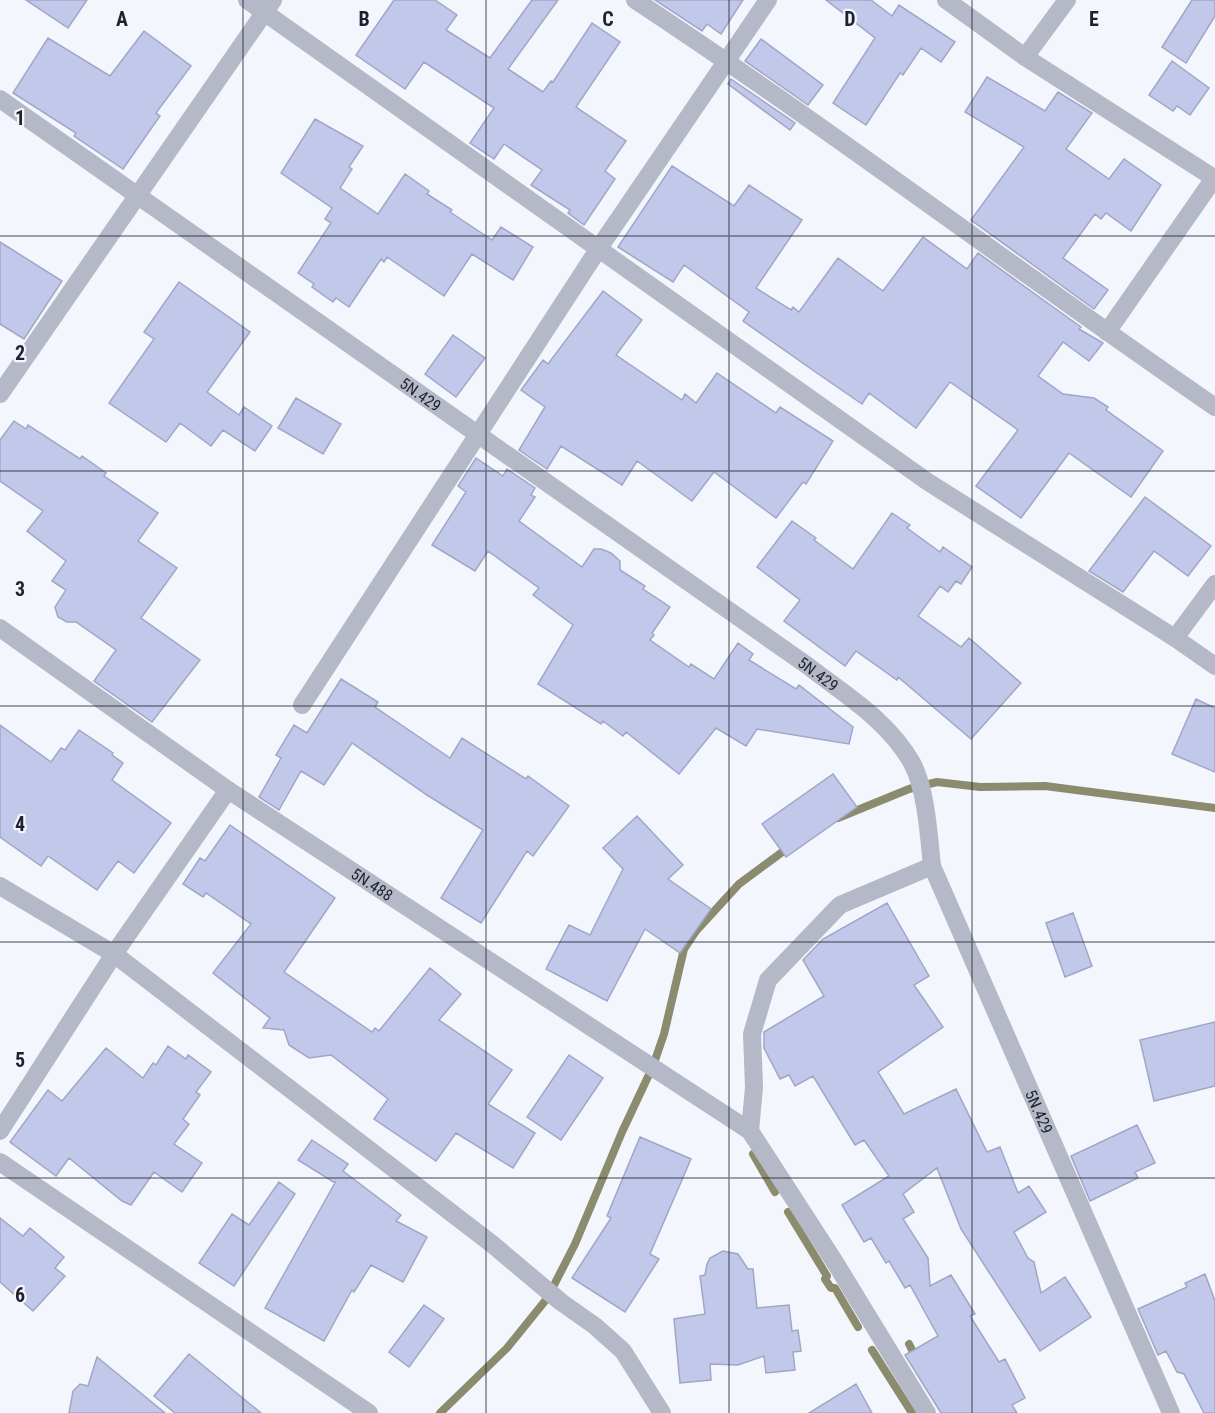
<svg xmlns="http://www.w3.org/2000/svg" width="1215" height="1413" font-family="'Roboto Condensed',sans-serif">
<style>
.lines{fill:none;stroke-linecap:round;stroke-linejoin:round}
.stream{stroke:#8b8b6e;stroke-width:8}
.building{fill:#c1c8e9;stroke:#a0a6c6;stroke-width:1.5}
.street{stroke:#b5b8c7;stroke-width:18}
.grid{fill:none;stroke:#1f222e;stroke-width:1.5;stroke-opacity:0.55}
.labels{text-anchor:middle;stroke-width:4.5;stroke-linejoin:round;paint-order:stroke}
.street-label{font-size:16px;fill:#1f222e;stroke:#f4f6fd}
.grid-label{font-size:20px;text-anchor:middle;font-weight:bold;fill:#1f222e;stroke:#f4f6fd;stroke-width:4.5;stroke-linejoin:round;paint-order:stroke}
</style>
<rect width="100%" height="100%" fill="#f4f6fd"/>
<g class="lines">
<!-- stream -->
<path class="stream" d="M838,818l71,-29 28,-7 43,5 65,-1 170,22
M753,1154l22,38
M788,1212l39,64 -2,3 6,9h4l23,39
M909,1344l8,16
M872,1350l40,63
M440,1413l67,-65 38,-47 8,-14 22,-43 47,-112 31,-66 11,-32 20,-85 12,-18 43,-47 50,-37"/>
</g>
<!-- building -->
<path class="building" d="M26,0h61l-19,28z
M394,0h41l22,15 -11,15 44,28 42,-58h26l-50,69 35,23 8,-11 2,1 39,-59 28,19 -44,65 50,34 -21,30 10,8 -31,46 -16,-12 2,-3 -39,-25 11,-15 -38,-26 -10,15 -24,-16 24,-35 -70,-46 -19,27 -49,-34z
M655,0h88l-22,34 -14,-10 -5,7z
M826,0h45l21,16 7,-11 56,37 -14,20 -20,-14 -18,27 -3,-2 -34,52 -33,-22 42,-65z
M1192,0h23v16l-29,47 -24,-16z
M144,31l47,35 -35,47 4,3 -37,53 -49,-33 2,-3 -63,-40 35,-55 62,38z
M761,39l62,46 -15,20 -63,-44z
M1172,61l37,27 -19,27 -13,-9 -4,5 -24,-16z
M987,77l58,34 13,-19 34,21 -26,36 43,30 15,-20 37,26 -30,46 -25,-18 -5,6 -6,-5 -32,44 45,32 -14,19 -123,-89 53,-73 -59,-35z
M731,79l64,44 -5,7 -62,-46z
M315,119l48,27 -14,21 3,2 -12,19 38,26 27,-40 24,17 -2,3 25,16 -2,2 42,28 9,-13 32,20 -20,33 -41,-26 -28,42 -57,-39 -3,5 -3,-3 -32,48 -13,-9 -3,4 -21,-15 2,-3 -16,-11 33,-50 -6,-4 7,-11 -51,-35z
M672,166l62,40 15,-21 53,35 -46,68 35,22 2,-3 6,5 39,-54 45,33 40,-54 44,32 11,-16 103,74 -2,2 24,14 -14,18 -26,-19 -25,34 25,18 31,4 14,9 -2,3 57,41 -32,46 -62,-44 -48,65 -45,-32 42,-56 -68,-48 -34,46 -47,-35 -7,11 -48,-33 -71,-50 6,-9 -65,-47 -11,17 -55,-35z
M0,242l62,39 -38,58 -24,-15z
M179,282l71,50 -43,60 32,23 5,-8 28,19 -17,25 -32,-21 -12,16 -31,-23 -14,19 -57,-39 45,-64 -10,-7z
M603,291l39,29 -26,35 66,45 3,-6 11,9 21,-30 59,40 4,-6 53,34 -27,43 -3,-2 -27,36 -62,-46 -22,29 -55,-40 -15,24 -61,-39 -14,23 -28,-19 26,-43 -24,-17 22,-30 5,4z
M453,335l32,23 -29,39 -31,-23z
M296,398l45,26 -18,30 -45,-26z
M14,421l12,8 2,-4 52,34 2,-3 24,17 -2,3 54,37 -20,28 39,27 -36,50 59,42 -48,62 -58,-41 22,-31 -40,-28h-9l-9,-5 -3,-10 11,-17 -14,-9 14,-20 -39,-30 16,-20 -43,-30v-41z
M476,458l27,18 4,-7 28,19 -4,7 4,2 -16,24 63,46 12,-18h7l10,4 9,8v9l25,16 -2,3 27,18 -18,26 2,2 -4,5 39,27 2,-3 23,15 24,-36 15,11 -4,6 47,29 3,-4 54,42 -4,17 -92,-15 -11,17 -30,-18 -37,46 -53,-42 -3,4 -20,-15 -2,3 -63,-40 35,-59 -40,-30 6,-7 -51,-37 -13,20 -43,-26 34,-53 -8,-6z
M1145,497l66,49 -23,30 -34,-25 -31,41 -34,-21z
M892,513l18,12 -3,3 33,24 3,-5 29,20 -11,17 -5,-3 -8,11 -8,-6 -22,30 43,31 8,-9 52,45 -50,56 -73,-62 -1,3 -41,-29 -11,15 -61,-45 16,-21 -43,-33 35,-46 24,17 -2,2 39,29z
M341,679l37,23 -3,5 75,51 12,-20 64,41 2,-3 41,30 -36,50 -6,-5 -46,72 -40,-25 42,-68 -56,-35 -75,-52 -28,42 -23,-14 -22,39 -20,-13 22,-39 -5,-3 18,-30 13,8z
M1196,699l19,9v64l-43,-18z
M0,725l51,37 10,-14 4,2 14,-20 34,23 -1,2 11,8 -11,17 59,43 -37,50 -16,-12 -21,29 -49,-34 -7,10 -41,-29z
M833,774l24,33 -71,50 -24,-33z
M637,816l46,49 -15,14 43,30 -31,44 -35,-24 -38,72 -61,-32 23,-44 21,10 33,-66 -20,-21z
M230,825l105,73 -51,74 88,60 3,-4 4,3 51,-63 31,26 -22,26 73,50 -24,34 47,29 -22,35 -57,-35 -20,28 -62,-42 14,-20 -57,-44 -22,3 -20,-13 -5,-15 -21,-2 7,-10 -57,-45 38,-49 -45,-31 -3,4 -20,-13 17,-26 5,3z
M887,903l42,73 -15,9 29,42 -65,45 26,42 52,-25 31,63 13,-5 18,46 11,-7 17,26 -32,20 14,26 6,4 7,31 24,-16 26,40 -51,34 -79,-122 -24,-61 -34,26 11,18 -11,7 25,39 2,28 21,-11 24,39 -5,2 29,46 6,-3 20,39 -13,7 5,8h-76l-36,-58 33,-19 -28,-51 -5,3 -16,-27 -3,2 -15,-25 -7,4 -22,-37 47,-29 -25,-36 -9,5 -42,-69 -18,10 -6,-11 -9,4 -16,-31v-16l60,-36 -21,-36 20,-21z
M1073,913l19,53 -27,11 -19,-54z
M1215,1022v64l-61,15 -14,-61z
M168,1046l18,13 2,-4 23,17 -15,20 4,3 -17,24 6,5 -15,20 28,19 -20,29 -28,-20 -23,33 -9,-4 -53,-43 -13,18 -46,-34 38,-52 14,11 44,-53 37,30 10,-15 3,2z
M569,1055l34,23 -42,62 -34,-23z
M1137,1125l18,38 -20,9 3,6 -48,23 -19,-45z
M640,1137l51,22 -41,95 9,5 -34,53 -53,-34 39,-60 -4,-2z
M312,1140l36,24 -5,7 58,44 -5,6 31,16 -24,45 -32,-17 -17,27 -2,-2 -28,51 -59,-33 71,-127 -1,2 -37,-23z
M279,1182l16,12 -61,92 -35,-23 33,-49 17,11z
M0,1218l23,18 7,-8 34,29 -9,11 10,8 -32,35 -33,-29z
M723,1251l15,3 10,15h5l4,39 32,-3 3,26 6,-1 3,21 -8,1 2,18 -29,3 -2,-17 -26,9 -28,-1 1,16 -31,3 -6,-64 31,-5 -5,-38 5,-1 2,-11 3,-6z
M1205,1274l10,27v112h-11l-20,-39 -7,-2 -11,-21 -8,4 -20,-46 49,-22 -2,-4z
M424,1305l20,14 -35,48 -20,-15z
M189,1354l72,59h-86l-21,-17z
M97,1357l68,56h-96l4,-22 7,-7 8,2z
M856,1384l16,29h-63z"/>
<g class="lines">
<!-- street -->
<g class="street">
<path d="M247,0l681,482 247,156 40,28"/>
<path d="M635,0c197,130 385,273 580,407"/>
<path d="M946,0l79,57 189,121"/>
<path d="M1025,57l42,-57"/>
<path id="s1" d="M0,99l808,567c37,29 80,54 104,97 14,25 17,74 20,103l239,547"/>
<path d="M1107,332l108,-155"/>
<path d="M0,394l273,-394"/>
<path id="s2" d="M0,628l228,162 522,341"/>
<path d="M1175,638l40,-54"/>
<path d="M302,705l297,-457 169,-248"/>
<path d="M0,886l114,68 378,290 69,58 34,24 28,25 39,62"/>
<path d="M0,1131l114,-177 114,-164"/>
<path d="M0,1162l369,251"/>
<path d="M927,1413l-91,-149 -86,-133 4,-44 -2,-53 16,-54 72,-75 92,-39"/>
</g>
</g>
<!-- grid -->
<path class="grid" d="M243,0v1413M486,0v1413M729,0v1413M972,0v1413M0,236h1215M0,471h1215M0,706h1215M0,942h1215M0,1178h1215"/>
<g class="labels">
<!-- street labels -->
<g class="street-label">
<text dy="6" stroke="none"><textPath href="#s1" startOffset="514">5N.429</textPath></text>
<text dy="6" stroke="none"><textPath href="#s1" startOffset="1000">5N.429</textPath></text>
<text dy="6" stroke="none"><textPath href="#s2" startOffset="452">5N.488</textPath></text>
<text dy="6" stroke="none"><textPath href="#s1" startOffset="1504">5N.429</textPath></text>
</g>
</g>
<g class="grid-label">
<text x="122" y="26">A</text>
<text x="364" y="26">B</text>
<text x="608" y="26">C</text>
<text x="850" y="26">D</text>
<text x="1094" y="26">E</text>
<text x="20" y="125">1</text>
<text x="20" y="360">2</text>
<text x="20" y="596">3</text>
<text x="20" y="831">4</text>
<text x="20" y="1067">5</text>
<text x="20" y="1302">6</text>
</g>
</svg>
